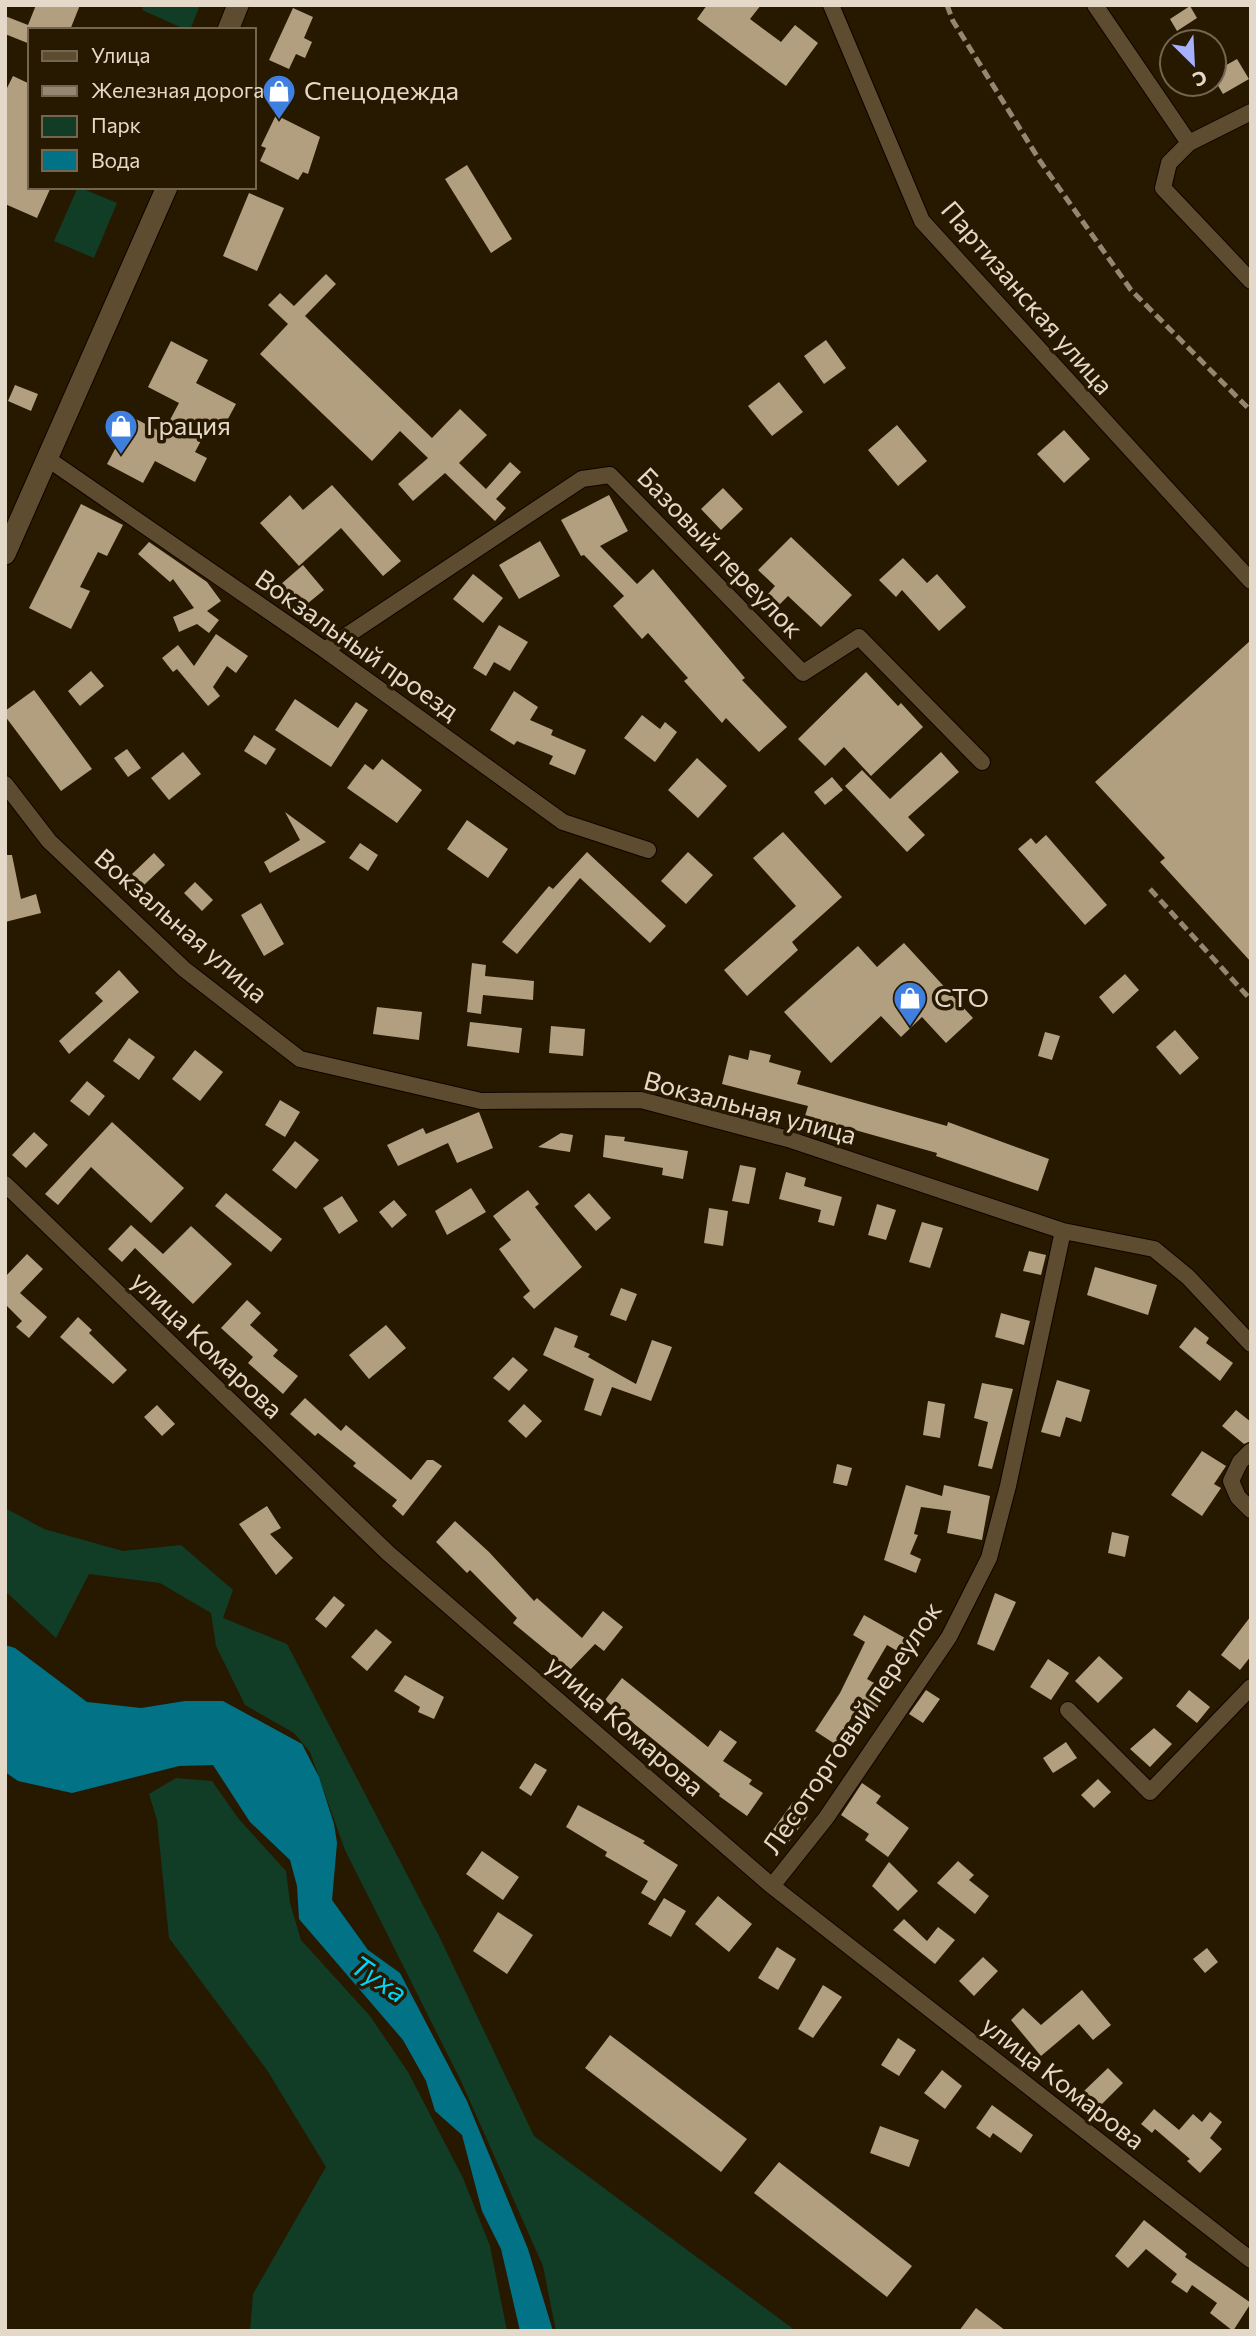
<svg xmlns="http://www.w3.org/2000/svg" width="1256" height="2336" font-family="Commissioner,sans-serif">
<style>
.green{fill:#113d26}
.water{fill:#027286}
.building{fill:#b29f7f}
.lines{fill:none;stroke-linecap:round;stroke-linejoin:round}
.street-casing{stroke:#0f0300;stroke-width:18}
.secondary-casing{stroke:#0f0300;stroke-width:23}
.street{stroke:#5d4c2f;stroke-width:16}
.secondary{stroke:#5d4c2f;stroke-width:21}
.rail{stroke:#938773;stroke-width:5;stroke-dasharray:10 5;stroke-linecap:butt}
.labels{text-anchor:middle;stroke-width:7;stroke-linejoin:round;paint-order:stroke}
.poi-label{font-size:26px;fill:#e4d9c9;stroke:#271800;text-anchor:start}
.street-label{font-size:26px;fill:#e4d9c9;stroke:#271800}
.water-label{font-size:28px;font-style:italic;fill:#02d5f8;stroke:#271800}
</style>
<rect width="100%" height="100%" fill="#271800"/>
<!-- green -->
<path class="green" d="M144,5h56l-10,25h-3l-45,-20z
M78,187l39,16 -23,55 -40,-17z
M5,1508l39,21 79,22 58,-6 52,45 -10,28 64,26 152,292 95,200 262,195h-240l-13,-65 -82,-185 -116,-231 -35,-98 -16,-19 -49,-28 -29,-59 -5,-33 -51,-30 -71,-9 -33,64 -51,-47z
M176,1778l36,3 26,37 48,53 4,32 11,37 69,76 38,56 55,106 27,68 17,85h-257l3,-37 73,-127 -59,-97 -98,-132 -12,-118 -8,-26z"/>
<!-- water -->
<path class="water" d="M5,1645l10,3 72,54 54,6 44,-7h38l79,43 17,33 15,47 3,19 -5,57 36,50 32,23 67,128 61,148 25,82h-33l-19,-82 -19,-38 -20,-76 -27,-24 -9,-30 -23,-41 -104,-121 -2,-33 -7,-26 -40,-38 -37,-57 -34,1 -107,27 -54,-12 -13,-9z"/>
<!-- building -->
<path class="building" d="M36,5h44l-10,25h-40v14l-25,-10v-18l23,9z
M707,5h54l-11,14 31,23 14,-17 23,18 -32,43 -89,-67z
M1190,6l7,12 -20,13 -7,-12z
M293,8l20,9 -9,21 8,4 -7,16 -9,-4 -7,15 -20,-9z
M1237,59l12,20 -26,15 -9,-15v-7z
M13,76l17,8v103h21l-14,31 -32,-14v-112z
M276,115l44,22 -12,37 -5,-2 -5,8 -38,-19 6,-13 -5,-2z
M467,165l45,74 -21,14 -46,-74z
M249,193l35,15 -27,63 -34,-15z
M326,274l10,10 -31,32 127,122 28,-29 27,26 -28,28 27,26 24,-27 11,10 -25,27 10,9 -11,13 -50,-48 -32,28 -15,-17 30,-26 -28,-27 -28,30 -112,-107 28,-30 -20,-19 12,-12 14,13z
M826,340l20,28 -22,16 -20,-28z
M171,341l37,19 -12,23 40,21 -13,24 -12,-6 -16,30 12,6 -12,24 -40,-21 -12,22 -36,-19 25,-47 31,16 16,-30 -31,-16z
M779,382l24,30 -31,24 -24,-30z
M15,385l23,9 -7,17 -23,-10z
M897,425l30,36 -29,25 -30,-36z
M1064,430l26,29 -26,24 -27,-29z
M332,485l69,76 -18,15 -42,-48 -42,38 -39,-43 30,-28 13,15z
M723,488l20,21 -22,21 -20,-21z
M609,495l19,36 -28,15 37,38 16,-15 92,109 -3,2 45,47 -28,25 -33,-34 -4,5 -38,-42 4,-3 -40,-45 -6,6 -29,-33 11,-10 -40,-41 -3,1 -20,-36z
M81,504l42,21 -16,31 -9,-4 -18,35 10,4 -19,38 -42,-21z
M791,537l61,58 -31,32 -33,-31 -9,9 -11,-11 7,-8 -17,-16z
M540,541l20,35 -41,23 -20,-34z
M149,542l58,40 14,19 -14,10 12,9 -10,13 -12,-9 -18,8 -6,-15 21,-9 -21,-29 -3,3 -32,-28z
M903,558l24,25 10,-9 29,33 -27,24 -37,-41 -6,7 -17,-17z
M303,565l21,25 -23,19 -21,-24z
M473,574l30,24 -20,25 -30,-24z
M499,625l29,17 -18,29 -16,-9 -8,14 -13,-8z
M216,634l32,22 -12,17 -9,-7 -14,21 7,9 -12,10 -31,-37 -4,3 -11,-14 16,-13 16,21z
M1251,640v322l-91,-100 5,-4 -70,-76z
M91,671l13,15 -24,20 -12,-15z
M866,672l32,34 3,-3 22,24 -52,49 -27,-29 -19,19 -27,-27z
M34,690l58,79 -31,22 -56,-75v-5z
M514,691l24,16 -8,13 23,10 -2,5 35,15 -11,25 -26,-11 4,-8 -36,-15 -3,4 -24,-15z
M295,699l43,29 18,-26 12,8 -37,57 -56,-37z
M642,715l18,14 5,-7 12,10 -22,30 -31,-24z
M254,735l22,14 -10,16 -22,-14z
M127,749l14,19 -13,9 -14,-19z
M183,752l18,22 -32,26 -18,-22z
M941,752l18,20 -51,45 17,18 -18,17 -62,-66 17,-16 28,29z
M697,758l30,28 -29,32 -30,-28z
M382,759l40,31 -25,33 -50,-35 18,-24 8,6z
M832,777l11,13 -18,15 -11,-13z
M285,812l41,30 -56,31 -6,-11 36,-22z
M467,820l41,29 -20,29 -41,-29z
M783,832l59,65 -50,45 6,8 -51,46 -23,-26 72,-64 -43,-48z
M1046,835l61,70 -22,20 -67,-76 13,-11 5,6z
M360,843l18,12 -10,16 -19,-13z
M587,852l79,74 -16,17 -70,-65 -63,76 -15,-12 47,-56 4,3z
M688,852l25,23 -27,29 -25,-23z
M154,853l11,12 -22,21 -11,-12z
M5,855h7l9,44 15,-5 5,19 -36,9z
M195,882l18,18 -11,11 -18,-18z
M261,903l23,41 -20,12 -23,-41z
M904,943l69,75 -27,25 -24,-26 -21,20 -20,-21 -50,47 -47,-51 74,-66 19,21z
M472,963l14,2 -1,11 49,5 -1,19 -50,-5 -2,19 -14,-2z
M119,970l20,22 -70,62 -10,-13 44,-40 -8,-8z
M1125,974l14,16 -26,24 -14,-17z
M377,1007l45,5 -3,28 -46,-6z
M470,1022l52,6 -3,25 -52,-7z
M551,1026l34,3 -2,27 -34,-3z
M1175,1030l24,28 -19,17 -24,-28z
M1045,1032l15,4 -8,24 -14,-4z
M129,1038l26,19 -16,23 -26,-19z
M195,1050l28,22 -23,29 -28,-22z
M750,1050l21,5 -2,7 32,9 -4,13 150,42 1,-4 101,37 -11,32 -102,-35 1,-3 -132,-37 3,-10 -86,-22 7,-29 19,5z
M87,1081l18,15 -16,20 -19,-15z
M280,1100l20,12 -15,25 -20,-12z
M479,1112l14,36 -36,15 -9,-20 -50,23 -11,-21 36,-17 3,6z
M112,1122l72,66 -33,35 -60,-56 -33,38 -13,-11z
M34,1132l14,13 -22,23 -14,-13z
M561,1133l12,2 -3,17 -32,-5z
M605,1135l20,2 -1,4 64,10 -5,28 -21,-4 1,-7 -60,-11z
M295,1141l24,19 -23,29 -24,-19z
M740,1165l16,3 -7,36 -17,-3z
M786,1172l20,6 -2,8 38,11 -8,29 -16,-4 3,-12 -42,-11z
M471,1188l15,24 -39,23 -12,-24z
M528,1190l11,14 -4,3 47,60 -48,42 -11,-12 7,-6 -31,-42 12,-9 -18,-24z
M226,1193l56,46 -11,13 -56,-46z
M589,1193l22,25 -15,13 -22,-25z
M342,1196l16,25 -19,13 -16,-26z
M394,1200l13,15 -15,13 -13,-16z
M877,1204l19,6 -10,30 -18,-5z
M709,1208l19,3 -5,35 -19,-3z
M922,1222l21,6 -13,40 -21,-6z
M131,1225l32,29 28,-28 41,38 -39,40 -58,-56 -13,14 -14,-13z
M1029,1251l17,4 -5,20 -18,-4z
M27,1254l16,15 -23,24 27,24 -18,21 -13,-11 6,-6 -15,-15 -2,2v-31z
M1095,1267l62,18 -9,30 -61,-20z
M621,1288l16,6 -11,27 -16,-6z
M247,1300l14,13 -11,12 28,25 -5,6 25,20 -15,18 -35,-31 5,-6 -32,-29z
M1001,1313l29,8 -6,24 -29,-8z
M78,1317l14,13 -3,3 38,37 -14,14 -53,-47z
M386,1325l20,23 -37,31 -20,-24z
M555,1327l23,9 -4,11 16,7 -2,3 48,27 16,-44 20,7 -21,54 -39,-14 -11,29 -17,-6 10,-31 -51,-24z
M1195,1327l14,11 -3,5 27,20 -13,18 -41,-34z
M513,1357l15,13 -19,21 -16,-13z
M1057,1380l33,10 -9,32 -15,-5 -6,20 -19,-5z
M982,1383l31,6 -21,80 -14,-3 10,-44 -14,-4z
M305,1398l36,33 5,-6 65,55 16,-20h6l9,6 -39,50 -11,-10 5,-6 -44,-34 3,-3 -38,-30 -3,3 -25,-22z
M928,1401l17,3 -5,34 -17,-3z
M524,1404l18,17 -16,17 -18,-17z
M157,1405l18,19 -13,12 -18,-19z
M1236,1410l15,12v19l-7,3 -22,-18z
M1202,1451l24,15 -12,18 7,4 -19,28 -31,-21z
M837,1464l15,4 -5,18 -14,-3z
M906,1485l36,11 2,-11 46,11 -8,44 -35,-7 4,-22 -30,-4 -7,27 4,1 -8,19 11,5 -5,14 -32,-13z
M267,1506l14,22 -11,6 23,24 -17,17 -37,-51z
M455,1521l34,31 45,49 3,-3 45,40 21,-27 20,16 -19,24 -9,-7 -25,26 -57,-47 4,-5 -47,-48 -3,3 -31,-31z
M1112,1532l17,4 -4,21 -17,-4z
M995,1593l21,9 -22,49 -17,-7z
M334,1596l11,9 -19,23 -11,-9z
M864,1615l50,28 -8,13 -19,-11 -20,34 20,11 -12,22 -15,-8 -25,40 -20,-13 25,-38 25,-51 -12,-7z
M1251,1616v40l-11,14 -19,-15z
M376,1629l16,13 -25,29 -16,-14z
M1099,1656l24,22 -25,25 -23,-22z
M1048,1659l21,14 -18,27 -21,-13z
M405,1675l39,22 -10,22 -16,-7 2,-5 -26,-16z
M622,1678l86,69 12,-17 17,12 -14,19 29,19 -3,4 14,9 -16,23 -28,-20 1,-2 -115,-94z
M926,1690l14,9 -17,24 -14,-9z
M1189,1690l21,17 -13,16 -21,-17z
M1154,1728l18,16 -22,23 -20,-18z
M1066,1742l11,16 -24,15 -10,-15z
M535,1763l12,7 -16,26 -12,-8z
M1098,1779l13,13 -17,16 -13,-13z
M862,1783l19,13 -5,7 33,25 -21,29 -23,-17 4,-6 -28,-19z
M793,1802l16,12 -23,32 -16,-12z
M578,1805l67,36 -2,2 35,22 -23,36 -14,-8 7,-12 -43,-25 2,-4 -41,-25z
M482,1851l37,26 -16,23 -37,-26z
M958,1861l16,14 -5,5 20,16 -14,18 -38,-31z
M889,1862l29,29 -20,20 -26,-25z
M718,1896l34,28 -23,28 -34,-28z
M664,1898l22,13 -15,26 -23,-13z
M498,1912l35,23 -26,39 -34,-23z
M904,1919l23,22 11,-14 17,13 -20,24 -42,-34z
M777,1947l19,12 -18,31 -20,-12z
M1207,1948l11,14 -13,11 -12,-14z
M983,1957l15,14 -24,25 -15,-15z
M823,1985l19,12 -29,41 -15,-9z
M1082,1990l29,35 -18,15 -14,-16 -38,32 -30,-36 12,-12 18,17z
M610,2035l137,104 -26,33 -136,-104z
M898,2038l18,12 -17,26 -18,-11z
M1108,2068l15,15 -23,23 -16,-15z
M942,2070l20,16 -17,23 -21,-16z
M992,2105l41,30 -12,18 -28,-20 -3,5 -14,-10z
M1154,2109l25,21 14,-16 9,8 8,-10 12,10 -12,16 12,11 -22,24 -13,-12 3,-2 -35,-30 -3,4 -11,-9z
M880,2126l39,14 -10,27 -39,-14z
M779,2162l133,104 -25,31 -133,-104z
M1144,2220l43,34 -2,3 66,46 -18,28 -23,-18 7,-10 -25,-18 -5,8 -16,-11 6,-8 -31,-25 -18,19 -13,-12z
M976,2308l30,23h-47z"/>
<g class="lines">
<defs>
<path id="street" d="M831,5l91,216 329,360
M1095,5l94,138
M1251,112l-62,31 -20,20 -6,25 88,93
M48,459l277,191 238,172 85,28
M325,650l257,-171 28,-4 193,198 56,-36 123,125
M5,784l44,57 135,128 116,90 181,42 160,-1 147,39 275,92 91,18 34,28 63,67
M5,1184l383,369 384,333 479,374
M1251,1451l-11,11 -9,19 7,16 13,13
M1068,1710l82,82 101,-105
M772,1886l54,-68 123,-181 40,-79 19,-72 55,-255"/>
<path id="secondary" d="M228,30l10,-25
M5,554l162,-367"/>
</defs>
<!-- street casing -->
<use href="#street" class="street-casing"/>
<!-- secondary casing -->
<use href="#secondary" class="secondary-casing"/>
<!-- street -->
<use href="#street" class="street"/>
<!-- secondary -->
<use href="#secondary" class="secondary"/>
<!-- rail -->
<path class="rail" d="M947,5l6,16 87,140 91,129 120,121
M1150,889l101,111"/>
</g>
<!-- icons -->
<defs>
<symbol id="shop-pin" viewBox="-11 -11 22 30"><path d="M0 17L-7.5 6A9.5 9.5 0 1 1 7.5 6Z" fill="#3f7fe0" stroke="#271800"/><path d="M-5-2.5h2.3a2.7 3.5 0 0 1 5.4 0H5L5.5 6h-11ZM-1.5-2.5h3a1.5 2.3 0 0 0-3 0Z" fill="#fff"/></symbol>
</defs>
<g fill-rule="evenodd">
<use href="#shop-pin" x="260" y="72" width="38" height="52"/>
<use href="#shop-pin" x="102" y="407" width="38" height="52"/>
<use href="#shop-pin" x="891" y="979" width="38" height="52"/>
</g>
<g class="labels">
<!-- poi labels -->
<g class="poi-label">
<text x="304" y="100">Спецодежда</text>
<text x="146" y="435">Грация</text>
<text x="934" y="1007">СТО</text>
</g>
<!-- street labels -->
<g class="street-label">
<text transform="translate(1027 298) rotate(49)" y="9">Партизанская улица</text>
<text transform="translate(720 553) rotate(46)" y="9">Базовый переулок</text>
<text transform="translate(357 645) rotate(35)" y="9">Вокзальный проезд</text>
<text transform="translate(181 926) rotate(41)" y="9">Вокзальная улица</text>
<text transform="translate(750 1108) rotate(15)" y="9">Вокзальная улица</text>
<text transform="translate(207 1345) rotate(44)" y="9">улица Комарова</text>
<text transform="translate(625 1726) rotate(41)" y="9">улица Комарова</text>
<text transform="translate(852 1728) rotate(-56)" y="9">Лесоторговый переулок</text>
<text transform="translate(1063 2083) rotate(38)" y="9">улица Комарова</text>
</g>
<!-- water labels -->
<g class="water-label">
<text transform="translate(379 1979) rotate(34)" y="10">Туха</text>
</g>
</g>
<!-- border -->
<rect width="1256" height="2336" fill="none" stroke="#e4d9c9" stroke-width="14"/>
<!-- legend -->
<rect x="28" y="28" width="228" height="161" fill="#271800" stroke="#736550" stroke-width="2"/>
<rect x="42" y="51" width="35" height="10" fill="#5d4c2f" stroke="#736550" stroke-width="2"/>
<text x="91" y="63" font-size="21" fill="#e4d9c9">Улица</text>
<rect x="42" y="86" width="35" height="10" fill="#938773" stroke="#736550" stroke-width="2"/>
<text x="91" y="98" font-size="21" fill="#e4d9c9">Железная дорога</text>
<rect x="42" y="116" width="35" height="21" fill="#113d26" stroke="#736550" stroke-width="2"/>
<text x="91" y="133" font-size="21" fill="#e4d9c9">Парк</text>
<rect x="42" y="150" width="35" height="21" fill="#027286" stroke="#736550" stroke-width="2"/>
<text x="91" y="168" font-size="21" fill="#e4d9c9">Вода</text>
<!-- north arrow -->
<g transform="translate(1193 63) rotate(156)"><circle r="33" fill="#271800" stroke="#736550" stroke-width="2"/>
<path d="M0-5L12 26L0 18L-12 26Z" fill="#a7b0fc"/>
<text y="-10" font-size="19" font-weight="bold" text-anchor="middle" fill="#e4d9c9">С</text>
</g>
</svg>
